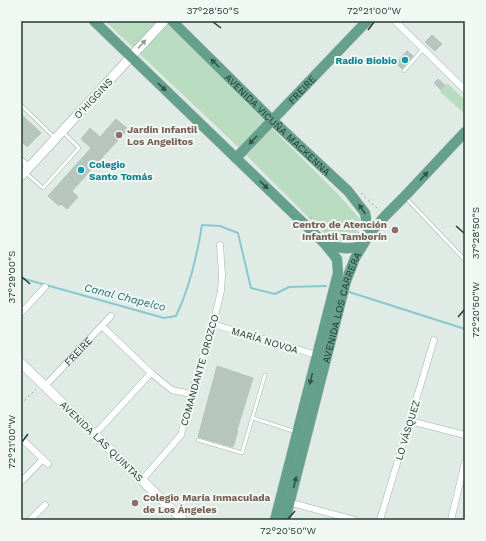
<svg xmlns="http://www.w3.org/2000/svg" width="486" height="541" font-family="'Work Sans',sans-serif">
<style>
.green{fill:#b9dcc0}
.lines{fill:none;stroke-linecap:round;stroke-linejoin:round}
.stream{stroke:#88c9d0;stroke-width:2}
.building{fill:#b6c6be;stroke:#b3c5bc}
.lane-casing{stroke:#a3b3ad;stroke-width:4}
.street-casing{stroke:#a3b3ad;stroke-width:7}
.secondary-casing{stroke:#9fb7ad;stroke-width:10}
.primary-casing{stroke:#c1c8c6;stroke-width:11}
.path{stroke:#81ae9d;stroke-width:1;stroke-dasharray:2 3;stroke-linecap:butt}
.lane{stroke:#fff;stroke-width:3}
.street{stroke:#fff;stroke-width:6}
.secondary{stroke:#fff;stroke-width:9}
.primary{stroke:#65a08d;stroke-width:10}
.oneway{fill:#909d99}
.oneway2{fill:#32544a}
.ticks{fill:none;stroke:#213b33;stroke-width:1.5}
.culture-dot{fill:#0f9aa8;stroke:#f1f8f4;stroke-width:1.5}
.education-dot{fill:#8d6e63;stroke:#f1f8f4;stroke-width:1.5}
.labels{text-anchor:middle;stroke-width:4;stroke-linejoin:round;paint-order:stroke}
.culture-label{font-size:10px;font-weight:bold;fill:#0d838f;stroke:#f1f8f4;text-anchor:end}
.street-label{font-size:10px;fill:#213b33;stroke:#f1f8f4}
.education-label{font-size:10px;font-weight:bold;fill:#785e54;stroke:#f1f8f4;text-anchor:start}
.water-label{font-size:11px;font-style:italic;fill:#1c6d76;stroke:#f1f8f4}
.neatline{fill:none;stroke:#213b33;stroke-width:1.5}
.ticks-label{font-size:10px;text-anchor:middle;fill:#213b33}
</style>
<rect width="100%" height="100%" fill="#e0ebe6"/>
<!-- green -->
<path class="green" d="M105,21h59l174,173 23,26 -7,22 -12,5 -10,-6 -97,-97z
M447,83l18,17v14l-25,-22z"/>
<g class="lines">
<!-- stream -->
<path class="stream" d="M21,278l143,40 12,-2c14,-29 21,-60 26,-91l18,1 18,7 13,55 24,6 14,-7 37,-1
M346,291l119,38"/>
</g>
<!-- building -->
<path class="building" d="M432,35l10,9 -7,7 -10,-9z
M407,51l6,5 -11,13 -6,-6z
M438,79l7,6 -4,5 -7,-7z
M21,114l20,19 -14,14 -6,-6z
M116,119l12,10 -56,62 6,6 -11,12 -6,-5 -2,2 -11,-10 43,-48 -10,-9 9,-11 10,9z
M217,366l36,12 -16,52 1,1 -5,16 -35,-10z"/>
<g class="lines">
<defs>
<path id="lane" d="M404,71l19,-22
M21,105l33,32
M26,173l17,15 36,-40 -16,-16
M406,198l59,62
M253,418l43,14
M198,440l44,13 23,-78"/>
<g id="street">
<path d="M395,21l70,69"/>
<path d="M21,160l8,7"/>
<path d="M21,313l24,-26"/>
<path d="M213,324l104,31"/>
<path d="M102,326l49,47 21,17 19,4"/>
<path id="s1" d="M45,386l66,-70"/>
<path d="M410,421l55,14"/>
<path d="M95,434l56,-61"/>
<path d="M21,438l27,26"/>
<path d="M142,480l39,-45 10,-41 22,-70 8,-33 1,-16 -2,-30"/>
<path d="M21,482l22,-23"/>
<path d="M288,502l67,18"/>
<path d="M30,520l15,-15"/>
<path d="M380,520l54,-180"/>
<path d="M451,520l14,-58"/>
</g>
<path id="secondary" d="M21,176l143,-155
M21,363l162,157"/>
<g id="primary">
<path d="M94,21l231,223c14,4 23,6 36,2"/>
<path id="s2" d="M172,21l100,99 76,71 17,22 4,22"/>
<path id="s3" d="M236,158l131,-137"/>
<path d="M275,520l63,-247 -1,-14 -12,-15"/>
<path id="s4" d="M285,520l61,-239 9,-23 14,-23 16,-19 20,-20 60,-64"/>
</g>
</defs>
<!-- lane casing -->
<use href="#lane" class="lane-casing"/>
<!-- street casing -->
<use href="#street" class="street-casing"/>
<!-- secondary casing -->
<use href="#secondary" class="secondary-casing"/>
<!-- primary casing -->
<use href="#primary" class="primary-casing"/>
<!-- path -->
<path class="path" d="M361,193l18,17
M310,217l9,7 14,13
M355,238l2,-2 2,-5
M21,404l15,-15"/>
<!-- lane -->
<use href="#lane" class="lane"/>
<!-- street -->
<use href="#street" class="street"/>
<!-- secondary -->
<use href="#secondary" class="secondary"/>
<!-- primary -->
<use href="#primary" class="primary"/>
</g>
<!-- one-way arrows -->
<defs><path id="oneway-solid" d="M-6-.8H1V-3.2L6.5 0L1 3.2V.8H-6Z"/></defs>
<use class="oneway" href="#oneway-solid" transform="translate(142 44) rotate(-47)"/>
<g class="oneway2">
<use href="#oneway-solid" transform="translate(215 63) rotate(-135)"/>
<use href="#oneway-solid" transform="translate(162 87) rotate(44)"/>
<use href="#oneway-solid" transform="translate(253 140) rotate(134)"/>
<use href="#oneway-solid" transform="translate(424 176) rotate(-47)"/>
<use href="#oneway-solid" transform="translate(264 185) rotate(44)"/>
<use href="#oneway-solid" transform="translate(362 209) rotate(-124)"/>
<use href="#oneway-solid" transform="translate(311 379) rotate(104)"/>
<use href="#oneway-solid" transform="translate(295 482) rotate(-76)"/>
</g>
<!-- ticks -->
<path class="ticks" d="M213,22l8,6M368,30l6,-8M456,226l8,7M22,277l8,7M458,317l6,-7M22,442l6,-8M288,519l7,-8"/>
<!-- markers -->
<g class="culture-dot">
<circle cx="405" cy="60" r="4"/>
<circle cx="81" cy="170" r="4"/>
</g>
<g class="education-dot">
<circle cx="119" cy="135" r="4"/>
<circle cx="395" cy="230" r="4"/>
<circle cx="135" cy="503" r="4"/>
</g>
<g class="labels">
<!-- culture labels -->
<g class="culture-label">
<text x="397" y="64">Radio Biobio</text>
<text x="89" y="168" text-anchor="start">Colegio<tspan x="89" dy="12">Santo Tomás</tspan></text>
</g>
<!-- street labels -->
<g class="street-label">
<text dy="4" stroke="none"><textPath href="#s3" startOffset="95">FREIRE</textPath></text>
<text transform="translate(93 98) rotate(-47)" y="4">O'HIGGINS</text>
<text dy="4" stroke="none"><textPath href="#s2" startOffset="148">AVENIDA VICUÑA MACKENNA</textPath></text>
<text dy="4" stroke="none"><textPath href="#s4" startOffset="220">AVENIDA LOS CARRERA</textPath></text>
<text transform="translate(265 340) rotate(17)" y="4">MARÍA NOVOA</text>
<text dy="4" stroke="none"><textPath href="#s1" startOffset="48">FREIRE</textPath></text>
<text transform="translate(199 370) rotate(-74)" y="4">COMANDANTE OROZCO</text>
<text transform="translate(407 430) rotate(-73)" y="4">LO VÁSQUEZ</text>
<text transform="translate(102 441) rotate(44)" y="4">AVENIDA LAS QUINTAS</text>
</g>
<!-- education labels -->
<g class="education-label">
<text x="127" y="133">Jardín Infantil<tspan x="127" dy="12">Los Angelitos</tspan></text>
<text x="387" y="228" text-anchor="end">Centro de Atención<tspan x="387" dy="12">Infantil Tamborín</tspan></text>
<text x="143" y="501">Colegio María Inmaculada<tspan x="143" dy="12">de Los Ángeles</tspan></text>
</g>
<!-- water labels -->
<g class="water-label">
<text transform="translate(125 297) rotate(14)" y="4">Canal Chapelco</text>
</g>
</g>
<!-- border -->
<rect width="486" height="541" fill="none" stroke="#f1f8f4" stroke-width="44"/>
<rect x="22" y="22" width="442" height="497" class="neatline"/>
<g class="ticks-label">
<text x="213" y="14">37°28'50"S</text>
<text x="374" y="14">72°21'00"W</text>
<text transform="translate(475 233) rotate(-90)" y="4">37°28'50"S</text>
<text transform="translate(11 277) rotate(-90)" y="4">37°29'00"S</text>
<text transform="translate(475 310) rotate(-90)" y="4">72°20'50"W</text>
<text transform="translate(11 442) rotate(-90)" y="4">72°21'00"W</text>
<text x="288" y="534">72°20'50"W</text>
</g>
</svg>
